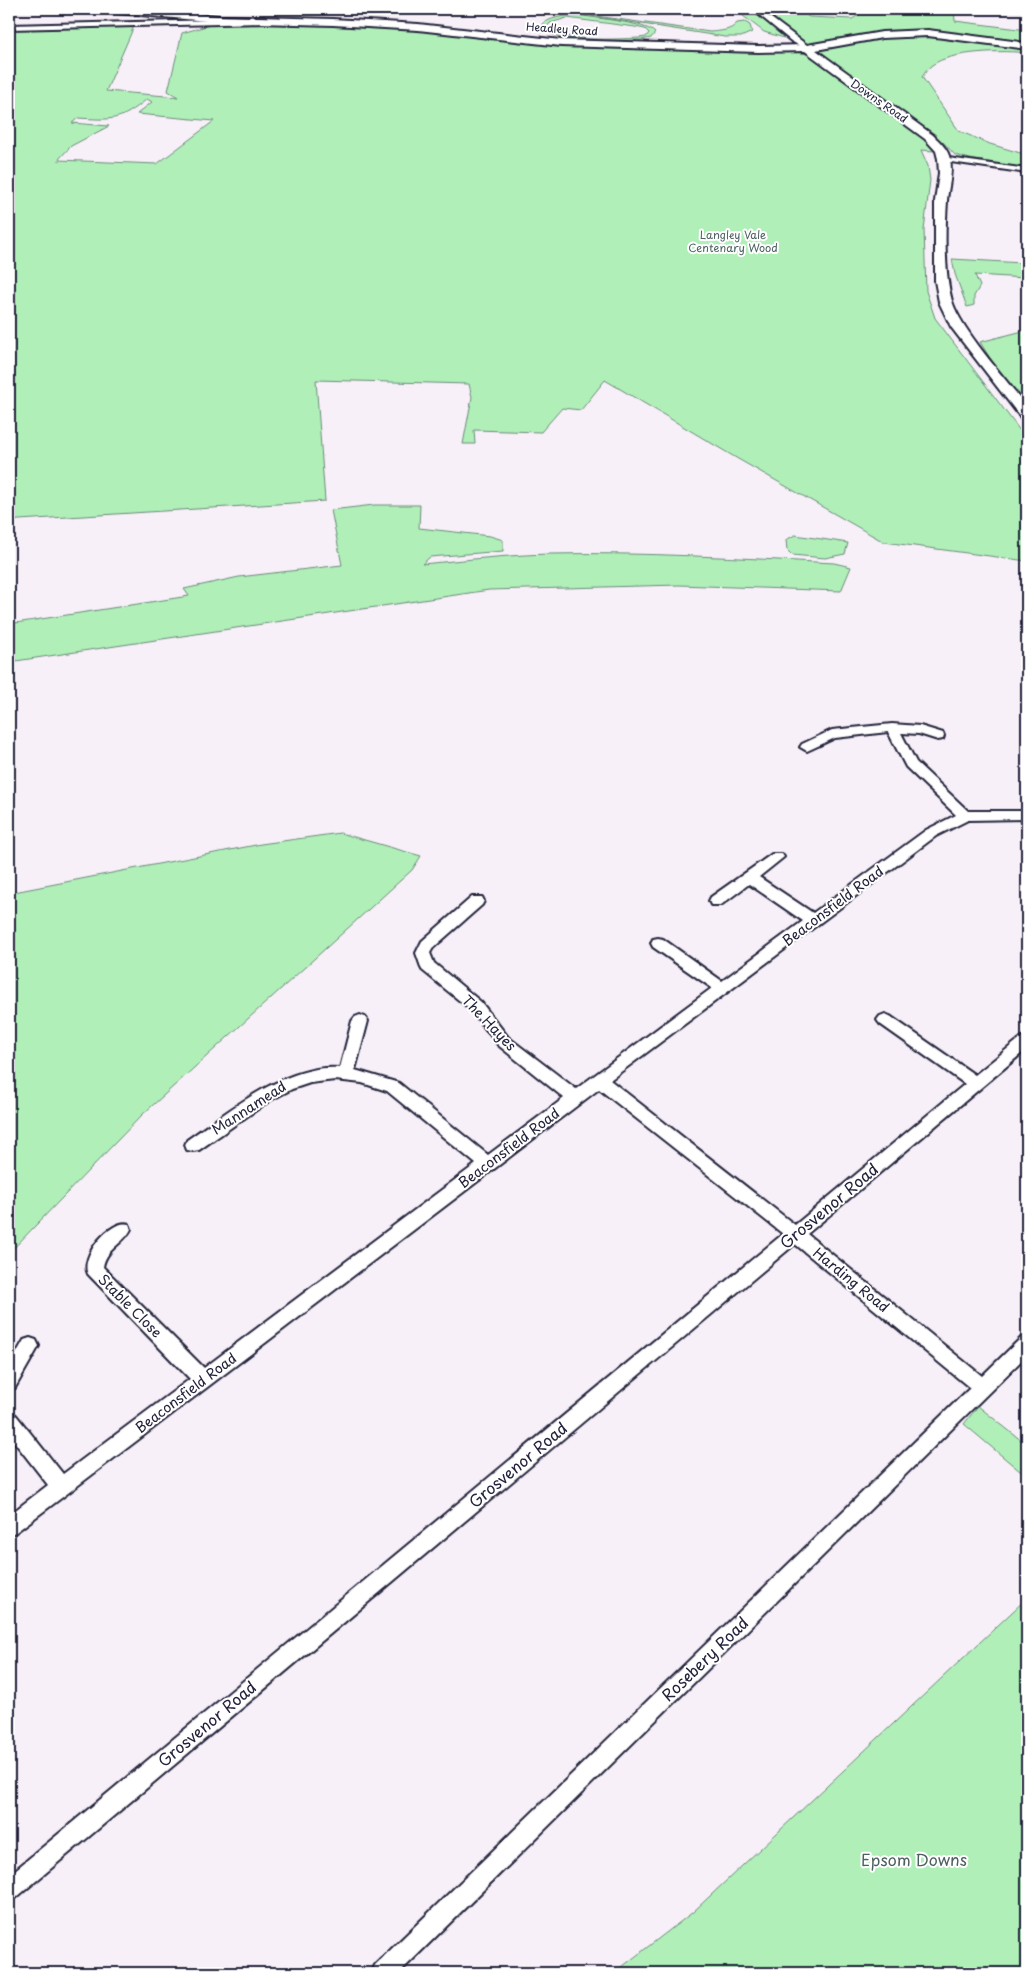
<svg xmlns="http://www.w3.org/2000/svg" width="1036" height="1982" font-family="'Playpen Sans',sans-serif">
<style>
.green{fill:#b0f0b8;stroke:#69897a;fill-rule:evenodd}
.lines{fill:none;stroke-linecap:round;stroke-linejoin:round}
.street-casing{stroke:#22223b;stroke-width:4}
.secondary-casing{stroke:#22223b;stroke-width:4}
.street{fill:#fff;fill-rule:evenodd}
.secondary{fill:#fff;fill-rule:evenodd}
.labels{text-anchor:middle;stroke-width:4;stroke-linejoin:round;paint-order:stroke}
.far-street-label{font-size:11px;fill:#22223b;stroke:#fff}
.far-park-label{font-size:11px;fill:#4d6060;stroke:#fff}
.street-label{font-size:14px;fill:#22223b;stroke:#fff}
.near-street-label{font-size:16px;fill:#22223b;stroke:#fff}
.near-park-label{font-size:16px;fill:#4d6060;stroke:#fff}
</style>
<rect width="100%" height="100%" fill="#f8f0f8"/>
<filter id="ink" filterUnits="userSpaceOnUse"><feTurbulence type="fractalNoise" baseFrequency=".02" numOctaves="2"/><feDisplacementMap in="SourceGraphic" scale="10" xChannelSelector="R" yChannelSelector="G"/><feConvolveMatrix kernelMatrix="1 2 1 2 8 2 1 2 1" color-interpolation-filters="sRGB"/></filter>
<g filter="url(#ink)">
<!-- green -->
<path class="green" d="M546,9l164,23c10,-1 21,-1 27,-9l8,-1 5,3 2,7 -11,5h-16z
M734,9c26,0 32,12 50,29l-20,-6z
M762,9h36l11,8 43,2 14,-8 18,-1 16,3 8,-1 -2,-3h48l1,12 72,9v14l-98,-13 -120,14c-19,-8 -30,-26 -47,-36z
M577,15c15,3 69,7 78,18l-4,5 -10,2c-23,0 -87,6 -100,-14 7,-9 24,-10 36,-11zM567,18l68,9 10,2 4,4 -3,4 -7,1c-21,1 -77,5 -92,-11l3,-4z
M135,24l-29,67 72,6 -10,-6 14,-58 28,-8 116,-1 95,7 148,15 224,5 18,4 114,83 9,13 -13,-1 7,16 2,14 -6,50 2,61 9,27 92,122v121l-143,-19 -146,-83 -133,-79 -24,30 -19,-2 -21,24 -67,-2 1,14h-12l9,-47 -3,-13 -153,-4 9,121 -306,19 -10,2v-495zM147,99l5,3 -15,12 77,7 -57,43 -99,-4 13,-14 38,-20 -37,-3 6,-5c33,2 42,4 69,-19z
M928,34l99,13v6c-23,-3 -76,-2 -95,12 -4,3 -7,8 -10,12l37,54 31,13 37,11v14l-57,-10 -15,-4 -12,-13 -127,-91 6,-4 61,-10z
M952,259l71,4 2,15 -50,-3 5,11 -6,10v9l-7,2 -12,-33z
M1027,330v78l-34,-45 -13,-21z
M374,505h46l-1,23 71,8 13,4v11l-73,6 -8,7c43,-4 85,-9 128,-10 95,-2 190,4 284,9l17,4 -10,24 -162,-6 -190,5 -480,72v-38l180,-28 -5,-7 55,-12 103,-12 -11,-55z
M795,535l53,8 -3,11 -20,4 -33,-3 -5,-5 -1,-10z
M340,833l81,23 -9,14 -270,245 -133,138v-360l252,-49z
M978,1406l49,39v32l-63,-53z
M1027,1598v375h-413l79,-61z"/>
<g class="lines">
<defs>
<path id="street" d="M752,9h7l52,39 -4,2 -16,-9z
M261,19h3v4l-255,6v-4z
M941,157l86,12v4l-83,-12 -4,-2z
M892,724l28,2 23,7 1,3 -1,3 -5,1 -19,-6 -18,-1 15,29 52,49h59v8l-59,1 -32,16 -326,244 185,145 170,-141 -85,-60 -3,-4 3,-4 5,-2 5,2 85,59 47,-38 5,-2v14l-220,185 175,142 39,-38 6,-2v19l-628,618h-27l3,-8 595,-577 -175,-144 -778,653 -8,3v-25l774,-641 -184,-145 -531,404 -52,39 -7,3v-20l39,-30 -39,-50v-22l7,2 47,59 127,-95 -102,-105c-9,-17 23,-56 41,-50l2,5c-7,15 -25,19 -28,38l101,101 272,-204 -89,-73 -25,-8 -27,-3 -25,3 -18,6 -23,12 -70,49 -6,1 -6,-1 -2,-5 2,-5c41,-28 99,-77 153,-72l12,-47 3,-4 5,-2 5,2 3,4 -13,49 44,13 89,72 76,-57 -66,-53 -27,-35 -49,-40 -6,-17 6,-12 50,-44h10l2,4 -2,4 -49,43 -3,5 4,10 47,39 27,35 68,52 136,-101 -59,-41 -2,-4 2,-4 5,-1 5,1 59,42 81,-60 -54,-37 -28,21h-10l-2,-4 2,-4 61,-43h10l2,3 -25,20 54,36 113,-83 30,-15 -50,-48 -18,-35 -53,6 -28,13 -7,-4 2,-3 30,-14z
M30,1338l6,2 3,6 -24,42 -6,2v-24l15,-26z"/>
<path id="secondary" d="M101,9h36l82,7 114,3 85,5 143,16 197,6 49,-1 75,-13 46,-2 99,13v6l-99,-13 -46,2 -66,12 117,85c7,7 15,14 17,24 3,15 -2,28 -3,42 -2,30 -3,71 5,100 9,29 55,79 75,106v13l-5,-1 -71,-92 -12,-25 -4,-21v-80l4,-28 -1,-14 -2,-8 -11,-12 -120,-88 -47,1 -197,-6 -143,-16 -85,-5 -114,-3 -113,-10z"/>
</defs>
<!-- street casing -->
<use href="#street" class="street-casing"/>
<!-- secondary casing -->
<use href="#secondary" class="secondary-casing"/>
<!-- street -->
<use href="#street" class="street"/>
<!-- secondary -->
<use href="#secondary" class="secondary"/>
</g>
</g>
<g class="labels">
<!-- far-street labels -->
<g class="far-street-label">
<text transform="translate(562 29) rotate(4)" y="4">Headley Road</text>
<text transform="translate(879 101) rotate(35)" y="4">Downs Road</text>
</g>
<!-- far-park labels -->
<g class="far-park-label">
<text x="733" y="239">Langley Vale<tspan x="733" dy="13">Centenary Wood</tspan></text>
</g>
<!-- street labels -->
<g class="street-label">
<text transform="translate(833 906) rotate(-37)" y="5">Beaconsfield Road</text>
<text transform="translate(489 1023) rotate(46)" y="5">The Hayes</text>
<text transform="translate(249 1108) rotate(-33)" y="5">Mannamead</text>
<text transform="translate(509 1148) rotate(-37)" y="5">Beaconsfield Road</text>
<text transform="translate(851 1280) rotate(39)" y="5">Harding Road</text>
<text transform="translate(130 1306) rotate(45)" y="5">Stable Close</text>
<text transform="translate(186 1393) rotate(-37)" y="5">Beaconsfield Road</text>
</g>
<!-- near-street labels -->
<g class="near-street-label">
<text transform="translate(829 1206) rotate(-40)" y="6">Grosvenor Road</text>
<text transform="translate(518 1465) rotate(-40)" y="6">Grosvenor Road</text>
<text transform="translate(705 1659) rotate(-44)" y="6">Rosebery Road</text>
<text transform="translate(207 1724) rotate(-40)" y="6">Grosvenor Road</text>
</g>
<!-- near-park labels -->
<g class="near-park-label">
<text x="914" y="1866">Epsom Downs</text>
</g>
</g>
<!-- margin -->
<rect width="1036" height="1982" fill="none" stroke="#fff" stroke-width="30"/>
<rect x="15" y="15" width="1006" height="1952" fill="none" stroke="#22223b" stroke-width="2" filter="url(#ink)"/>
</svg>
